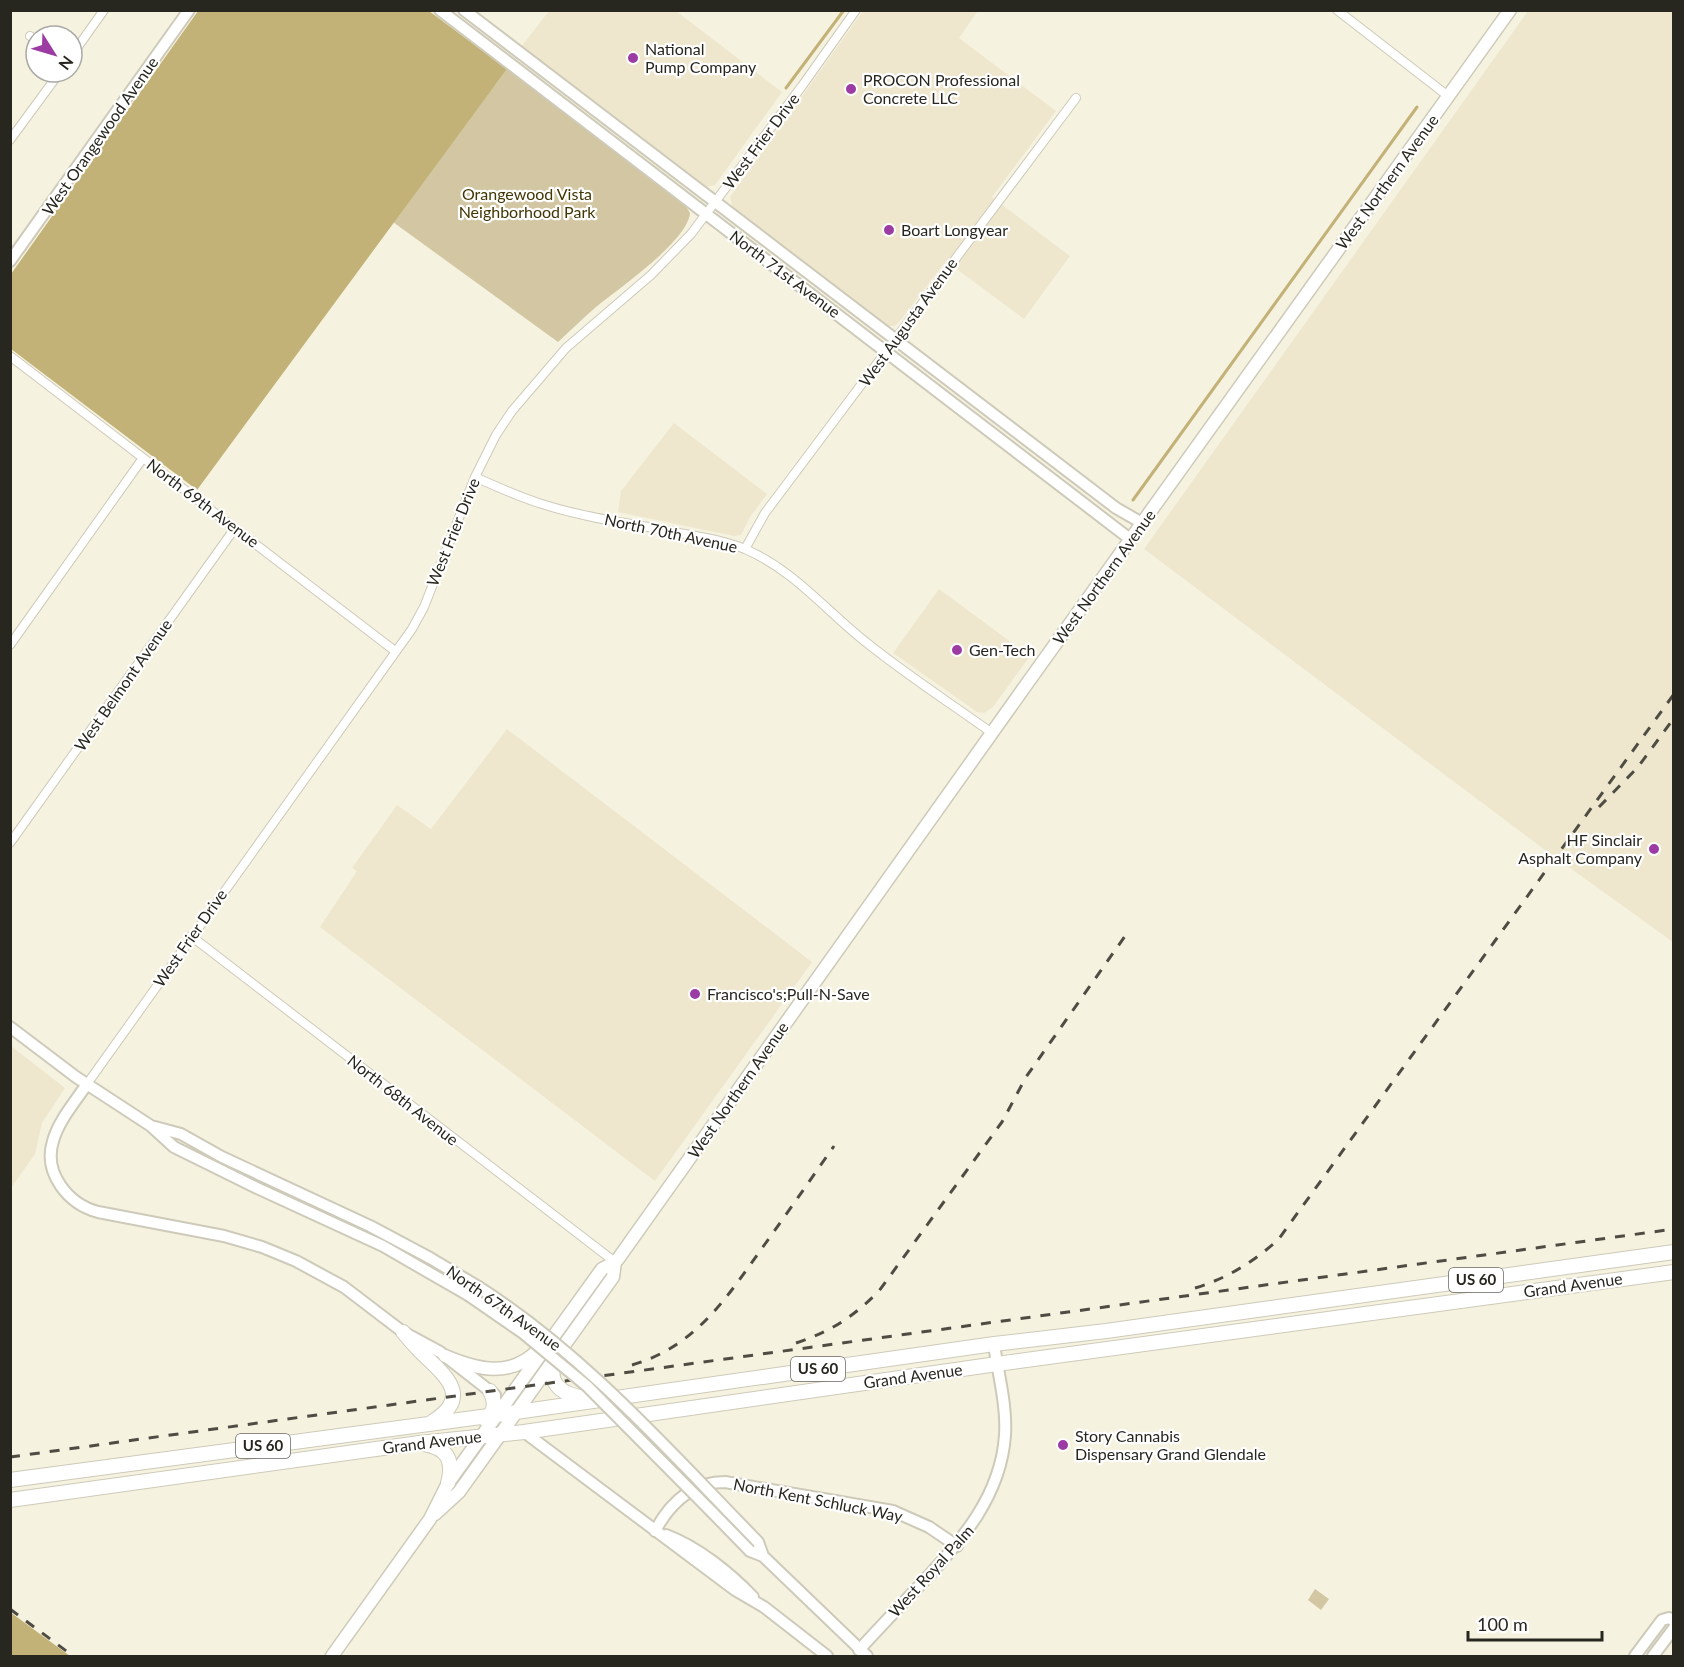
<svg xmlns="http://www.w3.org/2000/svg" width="1684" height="1667" font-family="Lato,sans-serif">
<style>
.built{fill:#eee7ce}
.green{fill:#d2c7a2}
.water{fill:#c3b278}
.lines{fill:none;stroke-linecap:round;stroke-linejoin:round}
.stream{stroke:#c3b278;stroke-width:3}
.street-casing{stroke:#cecab9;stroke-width:10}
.secondary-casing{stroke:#cecab9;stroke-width:14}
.primary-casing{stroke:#cecab9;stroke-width:15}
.highway-casing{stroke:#cecab9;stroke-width:16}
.street{stroke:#fff;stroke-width:8}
.secondary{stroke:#fff;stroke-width:10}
.primary{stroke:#fff;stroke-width:12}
.highway{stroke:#fff;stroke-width:14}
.rail{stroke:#4e4c43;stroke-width:3;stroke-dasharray:10 10;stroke-linecap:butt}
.secondary-bridge-casing{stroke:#cecab9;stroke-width:14;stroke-linecap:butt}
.secondary-bridge{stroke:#fff;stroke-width:10}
.poi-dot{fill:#9b3ba3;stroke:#fff;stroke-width:2}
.labels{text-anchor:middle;stroke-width:4.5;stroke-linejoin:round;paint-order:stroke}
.shield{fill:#fff;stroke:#686762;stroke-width:1.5}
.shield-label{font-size:15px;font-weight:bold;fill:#27261f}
.poi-label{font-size:16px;fill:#27261f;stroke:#fff;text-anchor:start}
.street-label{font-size:16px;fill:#27261f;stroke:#fff}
.park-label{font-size:16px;fill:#423604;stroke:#fff}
</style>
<rect width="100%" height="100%" fill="#f6f2e0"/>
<!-- built -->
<path class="built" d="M549,11h127l106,81 -67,93 -9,2 -185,-140z
M863,11h115l-19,27 97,73 -64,86 78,59 -46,63 -78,-58 -46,60 -5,5h-8l-154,-118 -3,-11z
M1528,11h145v931l-128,-92 -401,-301z
M674,423l93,71 -17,23 -9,18 -7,1 -116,-24 3,-21z
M939,589l91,67 -37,51 -9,6 -7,-1 -84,-59z
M507,729l305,233 -157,219 -335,-254 37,-56 -5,-3 45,-63 34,24z
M11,1046l54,42 -23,35 -7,31 -24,34z"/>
<!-- green -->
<path class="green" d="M507,69l178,136 5,8c-2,28 -72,76 -94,94 -13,11 -25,23 -38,35l-165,-120z
M1315,1589l14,10 -8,11 -13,-10z"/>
<!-- water -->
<path class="water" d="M198,11h231l78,58 -310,421 -186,-141v-75z
M10,1612l60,44h-59z"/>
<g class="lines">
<!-- stream -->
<path class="stream" d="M786,88l58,-78
M1133,500l284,-393"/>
<defs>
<path id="street" d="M1337,10l111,86
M30,36l6,5
M72,55l32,-45
M10,140l50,-68
M10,356l385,295
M475,477c22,10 44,20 67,27 34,11 71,17 106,23 33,7 67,10 97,22 49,21 81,62 122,94 40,32 83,60 125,90
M745,549l20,-36 311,-415
M10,645l133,-187
M10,843l225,-315
M191,936l424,326
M87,1084l325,-455 12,-22 51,-130 21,-42 16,-24 54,-63 85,-73 40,-41 111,-148 54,-76"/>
<path id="secondary" d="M440,10l690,529
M464,10l652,498 26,15
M10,261l179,-251
M10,1027l66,50 75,49 23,21 83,41 126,58 85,49
M87,1084c-12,18 -28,36 -34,57 -10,32 15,63 45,71l126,24 38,11 34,14 48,26 59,45 37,20 55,43
M155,1127l26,7 41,23 148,69 60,32 47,28
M524,1432l211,158 29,17 63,49
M728,1511l30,31 5,14
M712,1512l38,39 13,5 104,100
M655,1531c15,-28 37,-49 70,-49l168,29 36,16 28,19
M666,1535c32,12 64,38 87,62
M859,1650c21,-23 42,-45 63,-67 40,-43 79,-87 83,-148 2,-30 -7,-61 -11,-91
M1635,1656l27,-36 7,-2 5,3
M1653,1656l21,-28"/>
<path id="primary" d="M445,1356c33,14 66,22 93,-6
M435,1514l24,-22 154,-215 2,-15
M332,1656l98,-137 18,-36 154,-214 13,-7 3,-3 408,-574 484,-675"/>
<path id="highway" d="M403,1332c5,6 10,12 16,18 22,23 57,45 13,72
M557,1355c-13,27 3,40 30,43
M486,1420c9,-10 10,-17 4,-29
M424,1444c24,4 30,17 24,39
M10,1480l486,-65 498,-71 112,-13 568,-79
M10,1500l409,-57 105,-11 473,-68 677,-92"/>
</defs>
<!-- street casing -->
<use href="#street" class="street-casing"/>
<!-- secondary casing -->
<use href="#secondary" class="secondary-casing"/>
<!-- primary casing -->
<use href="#primary" class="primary-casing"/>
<!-- highway casing -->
<use href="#highway" class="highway-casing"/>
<!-- street -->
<use href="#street" class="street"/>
<!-- secondary -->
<use href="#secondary" class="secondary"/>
<!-- primary -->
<use href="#primary" class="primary"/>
<!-- highway -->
<use href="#highway" class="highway"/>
<!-- rail -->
<path class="rail" d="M1599,807l39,-40 36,-49
M1195,1288c33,-10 58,-26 83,-48l396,-546
M796,1343c36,-12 57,-26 83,-52l123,-169 24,-45 104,-148
M632,1365c65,-19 95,-68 133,-121 23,-32 46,-65 69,-98
M10,1457l1664,-228
M10,1609l63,47"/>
<defs>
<path id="secondary-bridge" d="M477,1286c96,61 173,144 251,225
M468,1295l55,38 64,53 125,126"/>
</defs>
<!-- secondary-bridge casing -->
<use href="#secondary-bridge" class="secondary-bridge-casing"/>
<!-- secondary-bridge -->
<use href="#secondary-bridge" class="secondary-bridge"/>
</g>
<!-- markers -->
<g class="poi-dot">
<circle cx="633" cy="58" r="6"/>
<circle cx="851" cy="89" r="6"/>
<circle cx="889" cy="230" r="6"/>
<circle cx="957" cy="650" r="6"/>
<circle cx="1654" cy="849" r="6"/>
<circle cx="695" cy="994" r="6"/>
<circle cx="1063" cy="1445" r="6"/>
</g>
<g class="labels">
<!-- shield labels -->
<g class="shield">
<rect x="1449" y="1268" width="54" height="24" rx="4.5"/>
<rect x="791" y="1357" width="54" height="24" rx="4.5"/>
<rect x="236" y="1434" width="54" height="24" rx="4.5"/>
</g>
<g class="shield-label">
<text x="1476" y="1285">US 60</text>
<text x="818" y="1374">US 60</text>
<text x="263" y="1451">US 60</text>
</g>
<!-- poi labels -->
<g class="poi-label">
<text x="645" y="55">National<tspan x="645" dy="18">Pump Company</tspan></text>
<text x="863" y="86">PROCON Professional<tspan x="863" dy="18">Concrete LLC</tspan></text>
<text x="901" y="236">Boart Longyear</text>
<text x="969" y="656">Gen-Tech</text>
<text x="1642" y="846" text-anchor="end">HF Sinclair<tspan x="1642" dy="18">Asphalt Company</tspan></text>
<text x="707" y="1000">Francisco's;Pull-N-Save</text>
<text x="1075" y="1442">Story Cannabis<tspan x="1075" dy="18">Dispensary Grand Glendale</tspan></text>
</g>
<!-- street labels -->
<g class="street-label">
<text transform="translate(100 136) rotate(-55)" y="6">West Orangewood Avenue</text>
<text transform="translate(761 141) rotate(-53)" y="6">West Frier Drive</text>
<text transform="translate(1387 182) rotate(-54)" y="6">West Northern Avenue</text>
<text transform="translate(785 274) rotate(37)" y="6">North 71st Avenue</text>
<text transform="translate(908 322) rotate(-54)" y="6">West Augusta Avenue</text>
<text transform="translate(203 503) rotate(37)" y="6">North 69th Avenue</text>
<text transform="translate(453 532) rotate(-68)" y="6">West Frier Drive</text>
<text transform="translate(671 533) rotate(12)" y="6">North 70th Avenue</text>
<text transform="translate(1104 577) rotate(-54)" y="6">West Northern Avenue</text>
<text transform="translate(123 685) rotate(-55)" y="6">West Belmont Avenue</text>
<text transform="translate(190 938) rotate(-55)" y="6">West Frier Drive</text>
<text transform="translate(738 1090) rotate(-55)" y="6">West Northern Avenue</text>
<text transform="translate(403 1100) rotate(38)" y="6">North 68th Avenue</text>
<text transform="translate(1573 1285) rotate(-8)" y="6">Grand Avenue</text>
<text transform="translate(504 1308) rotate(35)" y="6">North 67th Avenue</text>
<text transform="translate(913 1376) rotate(-8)" y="6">Grand Avenue</text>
<text transform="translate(432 1442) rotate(-7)" y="6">Grand Avenue</text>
<text transform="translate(818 1500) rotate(11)" y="6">North Kent Schluck Way</text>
<text transform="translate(931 1571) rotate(-48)" y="6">West Royal Palm</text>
</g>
<!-- park labels -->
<g class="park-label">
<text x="527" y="200">Orangewood Vista<tspan x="527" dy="18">Neighborhood Park</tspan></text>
</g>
</g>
<!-- border -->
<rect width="1684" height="1667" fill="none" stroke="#27261f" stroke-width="24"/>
<!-- north arrow -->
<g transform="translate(54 54) rotate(127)"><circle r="28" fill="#ffffff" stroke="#a9a8a5" stroke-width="1.5"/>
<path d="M0-4.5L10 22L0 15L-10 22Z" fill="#9b3ba3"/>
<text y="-9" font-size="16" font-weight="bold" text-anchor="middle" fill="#27261f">N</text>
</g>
<!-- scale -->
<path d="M1468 1631v9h134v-9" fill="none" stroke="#27261f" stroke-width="3"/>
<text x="1477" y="1631" font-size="18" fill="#27261f" stroke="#ffffff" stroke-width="4.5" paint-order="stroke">100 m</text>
</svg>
